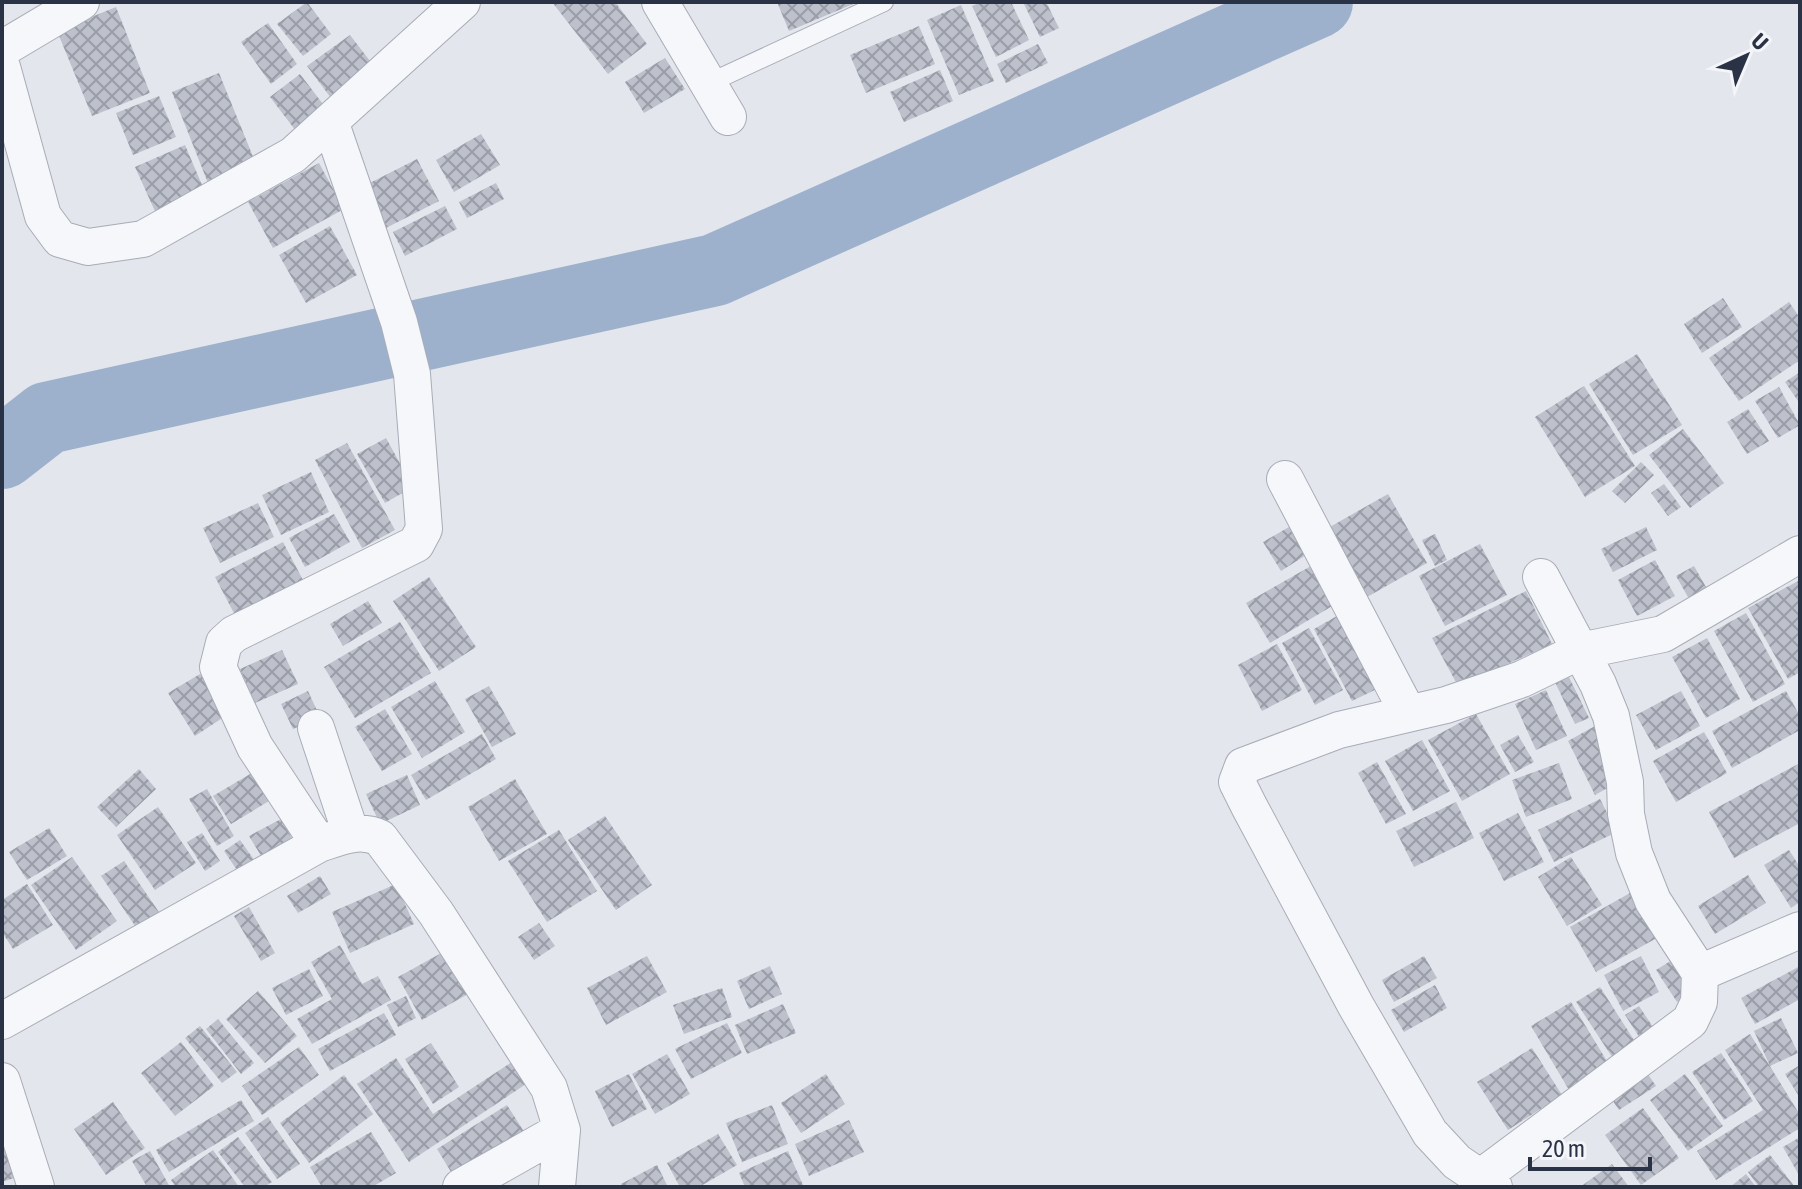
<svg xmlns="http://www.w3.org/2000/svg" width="1802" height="1189" font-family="'Asap Condensed',sans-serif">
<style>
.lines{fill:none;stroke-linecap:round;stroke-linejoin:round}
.river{stroke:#9db1cd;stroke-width:72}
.building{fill:url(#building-cross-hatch)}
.service-casing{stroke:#a8acb7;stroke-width:20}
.minor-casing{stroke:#a8acb7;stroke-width:38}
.service{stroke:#f6f7fa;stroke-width:18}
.minor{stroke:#f6f7fa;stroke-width:36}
</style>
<defs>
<pattern id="building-cross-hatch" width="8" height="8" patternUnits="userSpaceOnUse" patternTransform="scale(2)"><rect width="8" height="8" fill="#bdc1cc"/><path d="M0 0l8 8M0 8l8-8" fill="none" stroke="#9a9da7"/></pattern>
</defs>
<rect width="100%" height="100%" fill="#e3e6ec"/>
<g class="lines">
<!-- river -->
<path class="river" d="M2,453l45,-35 668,-148 602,-268"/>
</g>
<!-- building -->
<path class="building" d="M307,2l24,32 -28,22 -26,-32z
M552,2h63l32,42 -39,30z
M777,2h81l-69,29z
M981,2h30l18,38 -33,17 -24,-51z
M1023,2h23l13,26 -19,9z
M961,5l33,76 -35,14 -32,-75z
M116,7l34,86 -58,23 -35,-85z
M268,23l29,41 -26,20 -30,-42z
M919,26l16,38 -69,29 -16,-38z
M350,35l30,39 -43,32 -30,-40z
M1038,44l10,19 -42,20 -9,-19z
M665,58l20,31 -41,24 -19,-31z
M940,70l13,31 -49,21 -14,-30z
M219,73l37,91 -48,19 -36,-91z
M300,74l29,38 -30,23 -29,-38z
M159,96l17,41 -43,18 -17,-42z
M481,134l19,31 -46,27 -18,-32z
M185,145l23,54 -49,21 -24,-53z
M417,159l22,42 -59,30 -22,-42z
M319,163l25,46 -71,39 -25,-46z
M496,183l8,16 -37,19 -8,-16z
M445,206l12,23 -52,27 -12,-24z
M330,226l27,49 -51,28 -27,-48z
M1723,298l19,29 -40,26 -18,-29z
M1789,302l11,16v42l-61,41 -30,-43z
M1637,354l45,71 -49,30 -44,-71z
M1800,372v32l-15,-22z
M1584,386l51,80 -50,31 -50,-80z
M1779,387l21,38 -22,13 -23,-37z
M1748,409l21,32 -22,13 -20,-32z
M1683,429l41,54 -34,25 -41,-53z
M386,438l27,49 -28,16 -28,-49z
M347,443l48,87 -33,18 -47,-88z
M1641,462l13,13 -29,28 -13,-12z
M311,472l18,40 -48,23 -19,-40z
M1664,484l17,23 -13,9 -17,-23z
M1388,494l39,69 -67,38 -39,-69z
M258,503l16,34 -54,26 -17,-35z
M334,514l16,28 -45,25 -16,-29z
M1289,527l17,28 -25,16 -18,-29z
M1646,527l11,23 -44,22 -12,-23z
M1435,534l12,26 -12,6 -13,-26z
M283,542l21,40 -68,35 -21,-40z
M1480,544l27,51 -62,31 -26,-50z
M1655,560l20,36 -38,20 -19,-36z
M1311,566l23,39 -64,38 -24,-40z
M1694,566l20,35 -18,10 -20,-35z
M429,577l47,70 -37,24 -46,-70z
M1800,580v92l-12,7 -40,-71z
M1526,591l26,53 -94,42 -26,-48z
M368,601l14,22 -39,23 -13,-22z
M1344,612l39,74 -31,15 -38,-72z
M1746,613l39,71 -32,18 -39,-71z
M400,622l31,51 -76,45 -31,-51z
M1309,628l34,62 -28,15 -33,-62z
M1707,638l33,61 -34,19 -34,-61z
M1277,644l25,46 -40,21 -24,-46z
M282,650l16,34 -43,19 -15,-34z
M1567,673l22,45 -14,6 -21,-44z
M200,674l27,41 -32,21 -27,-43z
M435,681l30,51 -43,26 -31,-51z
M489,686l27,48 -24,13 -27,-48z
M1546,690l21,46 -31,14 -21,-46z
M308,691l12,26 -27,12 -12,-25z
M1681,691l19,35 -44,24 -20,-35z
M1786,691l14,25v14l-68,38 -20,-37z
M385,709l27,45 -30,17 -27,-44z
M1476,714l34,60 -48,27 -34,-61z
M1595,726l25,55 -25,14 -27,-54z
M1704,732l23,41 -51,29 -23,-41z
M482,734l14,25 -70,41 -15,-25z
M1518,735l16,27 -19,10 -15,-27z
M1422,740l28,51 -37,20 -28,-50z
M1377,762l29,52 -20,10 -28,-51z
M1559,763l13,36 -46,18 -14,-37z
M1800,763v60l-66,35 -25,-46z
M262,767l17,28 -48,29 -18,-28z
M139,769l17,20 -40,38 -19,-20z
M407,775l13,30 -40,19 -14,-30z
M515,779l32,55 -48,27 -31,-54z
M207,789l27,47 -17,10 -28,-47z
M1600,799l17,33 -63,30 -16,-32z
M1456,802l18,36 -60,29 -18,-36z
M158,807l38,56 -41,27 -38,-55z
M1518,813l26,49 -40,19 -25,-48z
M605,816l47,69 -36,25 -48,-70z
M281,819l13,23 -31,17 -14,-23z
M49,828l18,28 -40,24 -18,-28z
M559,830l38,61 -50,31 -39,-61z
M202,833l18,28 -15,10 -18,-29z
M240,840l17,24 -16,12 -17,-25z
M1789,850l11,17v35l-9,6 -27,-43z
M72,857l45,64 -41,29 -45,-65z
M1571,857l31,48 -35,21 -29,-49z
M124,861l37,54 -23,15 -37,-54z
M1748,875l18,28 -51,31 -17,-28z
M320,876l11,18 -33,19 -11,-17z
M27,884l26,41 -40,24 -11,-17v-32z
M396,884l18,40 -64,29 -18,-41z
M1637,889l27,45 -68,38 -26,-45z
M249,907l26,46 -14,8 -27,-45z
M539,923l16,23 -21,14 -16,-23z
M340,945l22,39 16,-8 13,24 -79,44 -15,-25 35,-20 -21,-37z
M445,951l23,43 -46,26 -24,-43z
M647,956l20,36 -61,33 -19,-37z
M1424,956l13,22 -43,24 -12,-22z
M1641,956l18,36 -36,19 -19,-36z
M1672,960l21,32 -16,10 -21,-32z
M770,966l12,28 -33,15 -12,-28z
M1800,966v33l-45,25 -14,-26z
M309,969l14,27 -37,19 -14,-27z
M1435,985l12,23 -43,24 -13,-22z
M1600,987l41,64 -23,15 -42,-64z
M722,988l10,29 -48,17 -11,-29z
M258,991l39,45 -32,27 -39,-44z
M406,996l10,22 -18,9 -11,-22z
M1571,1002l45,74 -41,24 -44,-74z
M783,1004l13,29 -49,21 -12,-29z
M1639,1006l22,33 -14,10 -22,-34z
M384,1013l12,22 -66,36 -12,-22z
M1781,1018l17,35 -28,13 -16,-35z
M218,1019l36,44 -13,11 -35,-45z
M727,1023l15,30 -51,26 -16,-30z
M200,1026l37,46 -15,11 -37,-45z
M1750,1034l50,81v13l-84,52 -19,-29 66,-41 -38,-60z
M181,1042l33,44 -39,30 -34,-43z
M431,1043l28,44 -26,17 -28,-45z
M299,1047l20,28 -57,40 -20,-29z
M1532,1048l30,47 -54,35 -31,-48z
M1721,1053l32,48 -29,19 -32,-48z
M667,1054l23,40 -35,20 -23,-40z
M521,1056l14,22 -126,84 -52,-78 39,-26 37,56z
M1800,1065v33l-15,-24z
M1643,1067l13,19 -37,24 -13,-19z
M629,1074l18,35 -35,18 -17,-36z
M826,1074l19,30 -44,29 -20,-30z
M1685,1074l38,52 -35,25 -38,-51z
M344,1075l29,39 -64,49 -29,-40z
M241,1100l13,21 -85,51 -13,-22z
M113,1102l32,46 -39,27 -32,-46z
M507,1105l23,36 -71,44 -22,-36z
M772,1105l16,39 -46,18 -16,-39z
M1643,1108l36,50 -38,27 -36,-50z
M268,1117l32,47 -23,15 -32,-46z
M849,1120l15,32 -55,24 -14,-32z
M371,1132l25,41 -24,14h-50l-12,-20z
M718,1134l19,31 -38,22h-19l-13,-24z
M238,1137l34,45 -8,5h-19l-27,-35z
M1800,1137v40l-17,-30z
M17,1146l9,28 -24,8v-31z
M213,1150l26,37h-63l-5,-7z
M150,1151l20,36h-23l-15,-26z
M788,1151l15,34 -58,2 -6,-14z
M1770,1155l25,32h-36l-11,-15z
M1612,1164l17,23h-49z
M657,1165l11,22h-45l-2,-3z
M1746,1174l10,13h-26z"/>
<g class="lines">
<defs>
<path id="service" d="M707,84l177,-82"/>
<path id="minor" d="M660,2l68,115
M2,49l79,-47
M2,67l41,149 17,23 28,8 55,-8 150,-84 169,-153
M331,124l68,198 13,52 12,155 -8,15 -182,90 -10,9 -6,24 37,80 64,97c21,-7 40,-16 61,-6l56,75 113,175 13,42 -5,57
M1285,479l123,234
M316,728l35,106
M1700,973l100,-43
M2,1021l317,-177
M2,1081l34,106
M1480,1178l210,-157 9,-19 1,-29 -47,-72 -19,-48 -8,-39 -1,-32 -14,-66 -13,-32 -57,-107
M461,1187l101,-57
M1494,1187l-37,-25 -27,-29 -74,-127 -107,-200 -12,-24 6,-16 96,-36 107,-25 76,-26 58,-28 83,-17 137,-80"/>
</defs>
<!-- service casing -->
<use href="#service" class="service-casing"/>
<!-- minor casing -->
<use href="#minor" class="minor-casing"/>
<!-- service -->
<use href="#service" class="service"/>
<!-- minor -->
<use href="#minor" class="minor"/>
</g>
<!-- border -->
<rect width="1802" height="1189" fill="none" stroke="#2a3245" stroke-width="8"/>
<!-- north arrow -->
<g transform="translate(1746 56) rotate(44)" stroke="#f3f5f9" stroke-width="6" paint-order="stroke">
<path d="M0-6L14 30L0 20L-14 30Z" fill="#2a3245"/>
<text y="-12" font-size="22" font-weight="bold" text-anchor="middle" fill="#2a3245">U</text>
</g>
<!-- scale -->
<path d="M1530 1157v12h120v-12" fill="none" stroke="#2a3245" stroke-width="4"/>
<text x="1542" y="1157" font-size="24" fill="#2a3245" stroke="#f3f5f9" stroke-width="6" paint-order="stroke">20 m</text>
</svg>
